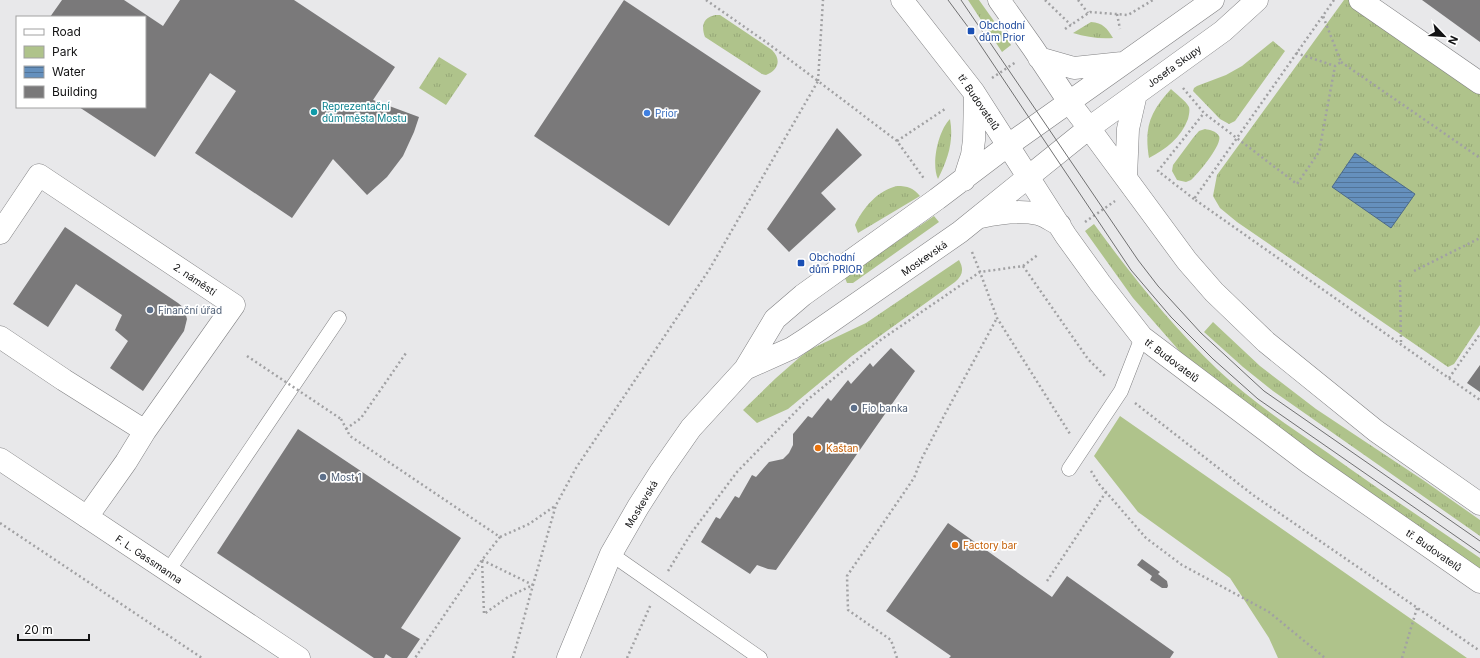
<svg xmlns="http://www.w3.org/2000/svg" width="1480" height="658" font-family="Inter,sans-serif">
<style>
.grass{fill:url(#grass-tufts)}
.park{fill:#afc38b}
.water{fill:url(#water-rules);stroke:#4c6a8a}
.building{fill:#7a797a}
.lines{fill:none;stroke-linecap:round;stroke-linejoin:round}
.lane-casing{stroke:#818183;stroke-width:15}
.street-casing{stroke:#818183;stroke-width:23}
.secondary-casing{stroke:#818183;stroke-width:23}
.path{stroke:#a1a1a3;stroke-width:2.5;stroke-dasharray:2 3;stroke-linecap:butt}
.lane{stroke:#fff;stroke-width:14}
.street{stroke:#fff;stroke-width:22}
.secondary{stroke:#fff;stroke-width:22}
.tram{stroke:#707071;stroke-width:1}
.path-bridge{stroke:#a1a1a3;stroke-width:2.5;stroke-dasharray:2 3;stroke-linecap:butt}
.transit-dot{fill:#1a4fb4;stroke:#fff;stroke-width:1.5}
.culture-dot{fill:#0f9aa8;stroke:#fff;stroke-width:1.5}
.shop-dot{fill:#3f7fe0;stroke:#fff;stroke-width:1.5}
.service-dot{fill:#5c6f8a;stroke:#fff;stroke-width:1.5}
.food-dot{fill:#e8710a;stroke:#fff;stroke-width:1.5}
.labels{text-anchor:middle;stroke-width:3.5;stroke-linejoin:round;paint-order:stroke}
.transit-label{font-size:10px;fill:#164399;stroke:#fff;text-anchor:start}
.street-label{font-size:10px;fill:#131314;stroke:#fff}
.culture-label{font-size:10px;fill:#0d838f;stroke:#fff;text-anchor:start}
.shop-label{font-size:10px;fill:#366cbe;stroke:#fff;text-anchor:start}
.service-label{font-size:10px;fill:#4e5e75;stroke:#fff;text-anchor:start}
.food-label{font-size:10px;fill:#c56008;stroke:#fff;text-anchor:start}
</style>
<defs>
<pattern id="grass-tufts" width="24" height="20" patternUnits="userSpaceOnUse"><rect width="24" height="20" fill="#afc38b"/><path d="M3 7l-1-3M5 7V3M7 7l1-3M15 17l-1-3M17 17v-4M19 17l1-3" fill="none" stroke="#96a777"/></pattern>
<pattern id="water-rules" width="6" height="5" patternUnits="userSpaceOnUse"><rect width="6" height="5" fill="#6590bd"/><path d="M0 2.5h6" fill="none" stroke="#527498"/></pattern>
</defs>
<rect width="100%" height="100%" fill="#e8e8ea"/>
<!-- grass -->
<path class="grass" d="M968,0h11l32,45 -9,7z
M1344,0h5l131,91v234l-26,39 -6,3 -211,-145 -17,-14 -7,-12 4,-21z
M715,15h5l52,35c10,10 6,20 -6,25l-4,-1 -57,-37c-4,-11 -2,-19 10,-22z
M1091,22c12,1 16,6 22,16 -14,1 -27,-1 -40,-5z
M1273,41l12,10 -50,70 -6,3 -9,-5 -27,-28 1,-3 3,-2 29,-11 16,-9z
M439,57l28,17 -21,31 -27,-17z
M1171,89c5,5 15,12 18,18 1,3 0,8 -1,12 -7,19 -22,30 -39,39 -5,-31 1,-46 22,-69z
M950,119c4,22 -2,40 -12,60 -7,-15 0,-48 12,-60z
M1205,129c5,1 11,2 14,7 4,8 -21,38 -28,44l-5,2 -9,-2 -5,-9 1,-6 20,-27 6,-7z
M897,186c11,0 16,2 23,10l-62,37 -3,-8c8,-17 23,-35 42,-39z
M934,216l5,6 -86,61h-6l-2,-5 2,-2z
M1094,224c38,52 77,101 123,145 34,32 73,58 111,84 50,36 101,70 152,105v16l-212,-148 -85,-71 -50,-57 -48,-67z
M959,260c5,9 4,15 -4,22l-103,74 -64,53 -31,14 -14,-13 33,-32 24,-21 11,-8 55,-26z
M1213,322l47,44 56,43 107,71 57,40v16l-207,-145 -30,-24 -39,-35z"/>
<!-- park -->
<path class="park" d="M1120,416l347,242h-189l-9,-20 -39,-60 -92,-66 -44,-56z"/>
<!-- water -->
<path class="water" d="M1355,153l60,41 -24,34 -59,-41z"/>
<!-- building -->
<path class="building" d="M62,0h62l39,26 17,-26h114l101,67 -22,33 46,17 -5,15 -11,24 -16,21 -20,18 -34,-36 -41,59 -97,-65 41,-62 -26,-18 -55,84 -76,-50h66v-90h-95z
M624,0l137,91 -92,135 -135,-90z
M1422,0h58v42z
M837,128l25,27 -41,38 15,16 -47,43 -22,-23z
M65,227l113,76 6,5 3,11 -3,12 -41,60 -33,-23 18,-27 -13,-11 7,-15 -46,-31 -28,43 -35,-23z
M891,348l24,23 -139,199 -8,-1 -11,-4 -7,9 -49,-32 15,-25 4,2 15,-23 4,2 13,-23 4,2 13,-15 14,-3 6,-6 4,-8v-11l15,-18 4,2 16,-20 3,3 17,-21 3,4 19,-21 3,4z
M1480,365v27l-13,-9z
M298,429l163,109 -60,90 19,11 -13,19h-15l-6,-4 -2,4h-10l-157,-105z
M948,523l104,74 15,-21 107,76 -4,6h-221l2,-2 -65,-45z
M1142,559l18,13 -2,2 9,7 1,5 -1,2h-5l-12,-8 2,-4 -15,-11z"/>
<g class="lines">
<defs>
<path id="lane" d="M1069,469l52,-78 21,-54
M611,554l149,104
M168,571l171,-253"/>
<path id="street" d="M1360,0l120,83
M0,233l39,-58 195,130 -89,126 -19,31 -39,55
M0,337l64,43 81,51
M0,459l299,199"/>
<path id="secondary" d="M902,0l71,91 93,145 34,47 42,54 167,126 171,119
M999,0l34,48 36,54 20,26 98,133 27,31 52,50 110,89 104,73
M1039,58l35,10 48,-5
M1126,177l2,-48 8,-35
M964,180l8,-25 2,-15 1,-46
M981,217c19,-4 38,-7 57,-3 7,1 15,8 22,11
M745,369l47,-21 14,-9 154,-107 129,-104 134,-97 34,-31
M568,658l43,-104 27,-47 23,-36 30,-43 54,-59 30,-50 28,-24 134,-96 70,-53 206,-146"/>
</defs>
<!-- lane casing -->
<use href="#lane" class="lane-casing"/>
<!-- street casing -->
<use href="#street" class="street-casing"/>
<!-- secondary casing -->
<use href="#secondary" class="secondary-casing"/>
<!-- path -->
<path class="path" d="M706,0l60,42 52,39
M1045,0l26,25
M1078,0l10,13
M1334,0l-140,199 286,201
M1117,14l3,15
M1065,29l25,-17 38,3 25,-15
M1296,53l39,13
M1341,62l139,96
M992,78l24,-16
M818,81l5,-81
M1183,88l21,25 93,71 22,-32 16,-86 6,-4 -18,-46
M897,141l48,-32
M1194,199l-36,-28 46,-58
M1085,222l30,-21
M972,252l8,20 43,-6 65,93 18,18
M1023,266l16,-12
M1414,271l66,-33
M1400,280l1,64
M1449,378l31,-44
M1135,403l118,92 227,156
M341,419l9,17 150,101 -18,23 -67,98
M346,429l15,-11 45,-65
M1091,471l8,13 47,54 36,27 87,47 56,46
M0,523l202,135
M500,537l29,-13 26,-18
M482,560l51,25 -25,12 -24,17z
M668,571l24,-39 45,-60 69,-71 76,-62 98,-67 17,46 73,116
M1047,581l59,-89
M513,658l20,-73 23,-80 20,-37 133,-198 109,-189 79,60 28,39
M627,658l24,-54
M897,658l-6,-18 -43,-30 -1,-34 67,-98 7,-18 24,-46 52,-96
M1402,658l15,-50"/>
<!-- lane -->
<use href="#lane" class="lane"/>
<!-- street -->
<use href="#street" class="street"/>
<!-- secondary -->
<use href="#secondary" class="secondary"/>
<!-- tram -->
<path class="tram" d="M948,0l23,31 160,239 40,47 42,42 45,40 222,154
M961,0l177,260 20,26 43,47 63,58 216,150"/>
<!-- path-bridge -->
<path class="path-bridge" d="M247,356l94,63"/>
</g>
<!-- markers -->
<g class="transit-dot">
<rect x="967" y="27" width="8" height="8" rx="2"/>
<rect x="797" y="259" width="8" height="8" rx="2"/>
</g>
<circle class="culture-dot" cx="314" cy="112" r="4"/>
<circle class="shop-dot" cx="647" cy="113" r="4"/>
<g class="service-dot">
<circle cx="150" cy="310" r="4"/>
<circle cx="854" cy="408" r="4"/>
<circle cx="323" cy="477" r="4"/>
</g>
<g class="food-dot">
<circle cx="818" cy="448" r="4"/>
<circle cx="955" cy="545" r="4"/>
</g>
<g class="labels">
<!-- transit labels -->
<g class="transit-label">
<text x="979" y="29">Obchodní<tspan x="979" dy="12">dům Prior</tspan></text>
<text x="809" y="261">Obchodní<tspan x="809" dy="12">dům PRIOR</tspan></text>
</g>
<!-- street labels -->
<g class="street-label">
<text transform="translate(1174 66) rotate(-36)" y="4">Josefa Skupy</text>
<text transform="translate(979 102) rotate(56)" y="4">tř. Budovatelů</text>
<text transform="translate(924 258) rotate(-35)" y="4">Moskevská</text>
<text transform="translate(195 279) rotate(34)" y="4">2. náměstí</text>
<text transform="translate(1172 360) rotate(37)" y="4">tř. Budovatelů</text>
<text transform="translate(641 504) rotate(-59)" y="4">Moskevská</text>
<text transform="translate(1434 550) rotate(35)" y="4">tř. Budovatelů</text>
<text transform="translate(149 559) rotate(34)" y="4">F. L. Gassmanna</text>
</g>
<!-- culture labels -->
<g class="culture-label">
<text x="322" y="110">Reprezentační<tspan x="322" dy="12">dům města Mostu</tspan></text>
</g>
<!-- shop labels -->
<g class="shop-label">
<text x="655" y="117">Prior</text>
</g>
<!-- service labels -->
<g class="service-label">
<text x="158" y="314">Finanční úřad</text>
<text x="862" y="412">Fio banka</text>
<text x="331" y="481">Most 1</text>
</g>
<!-- food labels -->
<g class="food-label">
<text x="826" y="452">Kaštan</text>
<text x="963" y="549">Factory bar</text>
</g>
</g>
<!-- legend -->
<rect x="16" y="16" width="130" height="92" fill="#ffffff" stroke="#a1a1a1"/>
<rect x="24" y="29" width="20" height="6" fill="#ffffff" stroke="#a1a1a1"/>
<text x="52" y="36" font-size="12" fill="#131314">Road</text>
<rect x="24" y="46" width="20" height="12" fill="#afc38b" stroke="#a1a1a1"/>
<text x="52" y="56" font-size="12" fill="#131314">Park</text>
<rect x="24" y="66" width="20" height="12" fill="url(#water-rules)" stroke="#a1a1a1"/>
<text x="52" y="76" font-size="12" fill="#131314">Water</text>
<rect x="24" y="86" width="20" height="12" fill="#7a797a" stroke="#a1a1a1"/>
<text x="52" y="96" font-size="12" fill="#131314">Building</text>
<!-- north arrow -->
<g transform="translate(1444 36) rotate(115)" stroke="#ffffff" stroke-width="3" paint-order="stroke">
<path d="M0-3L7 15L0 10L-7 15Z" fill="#131314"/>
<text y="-6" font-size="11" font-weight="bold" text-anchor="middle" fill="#131314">N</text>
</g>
<!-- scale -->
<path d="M18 634v6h71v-6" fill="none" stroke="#131314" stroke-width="2"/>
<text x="24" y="634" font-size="12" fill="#131314" stroke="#ffffff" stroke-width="3" paint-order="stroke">20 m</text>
</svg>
